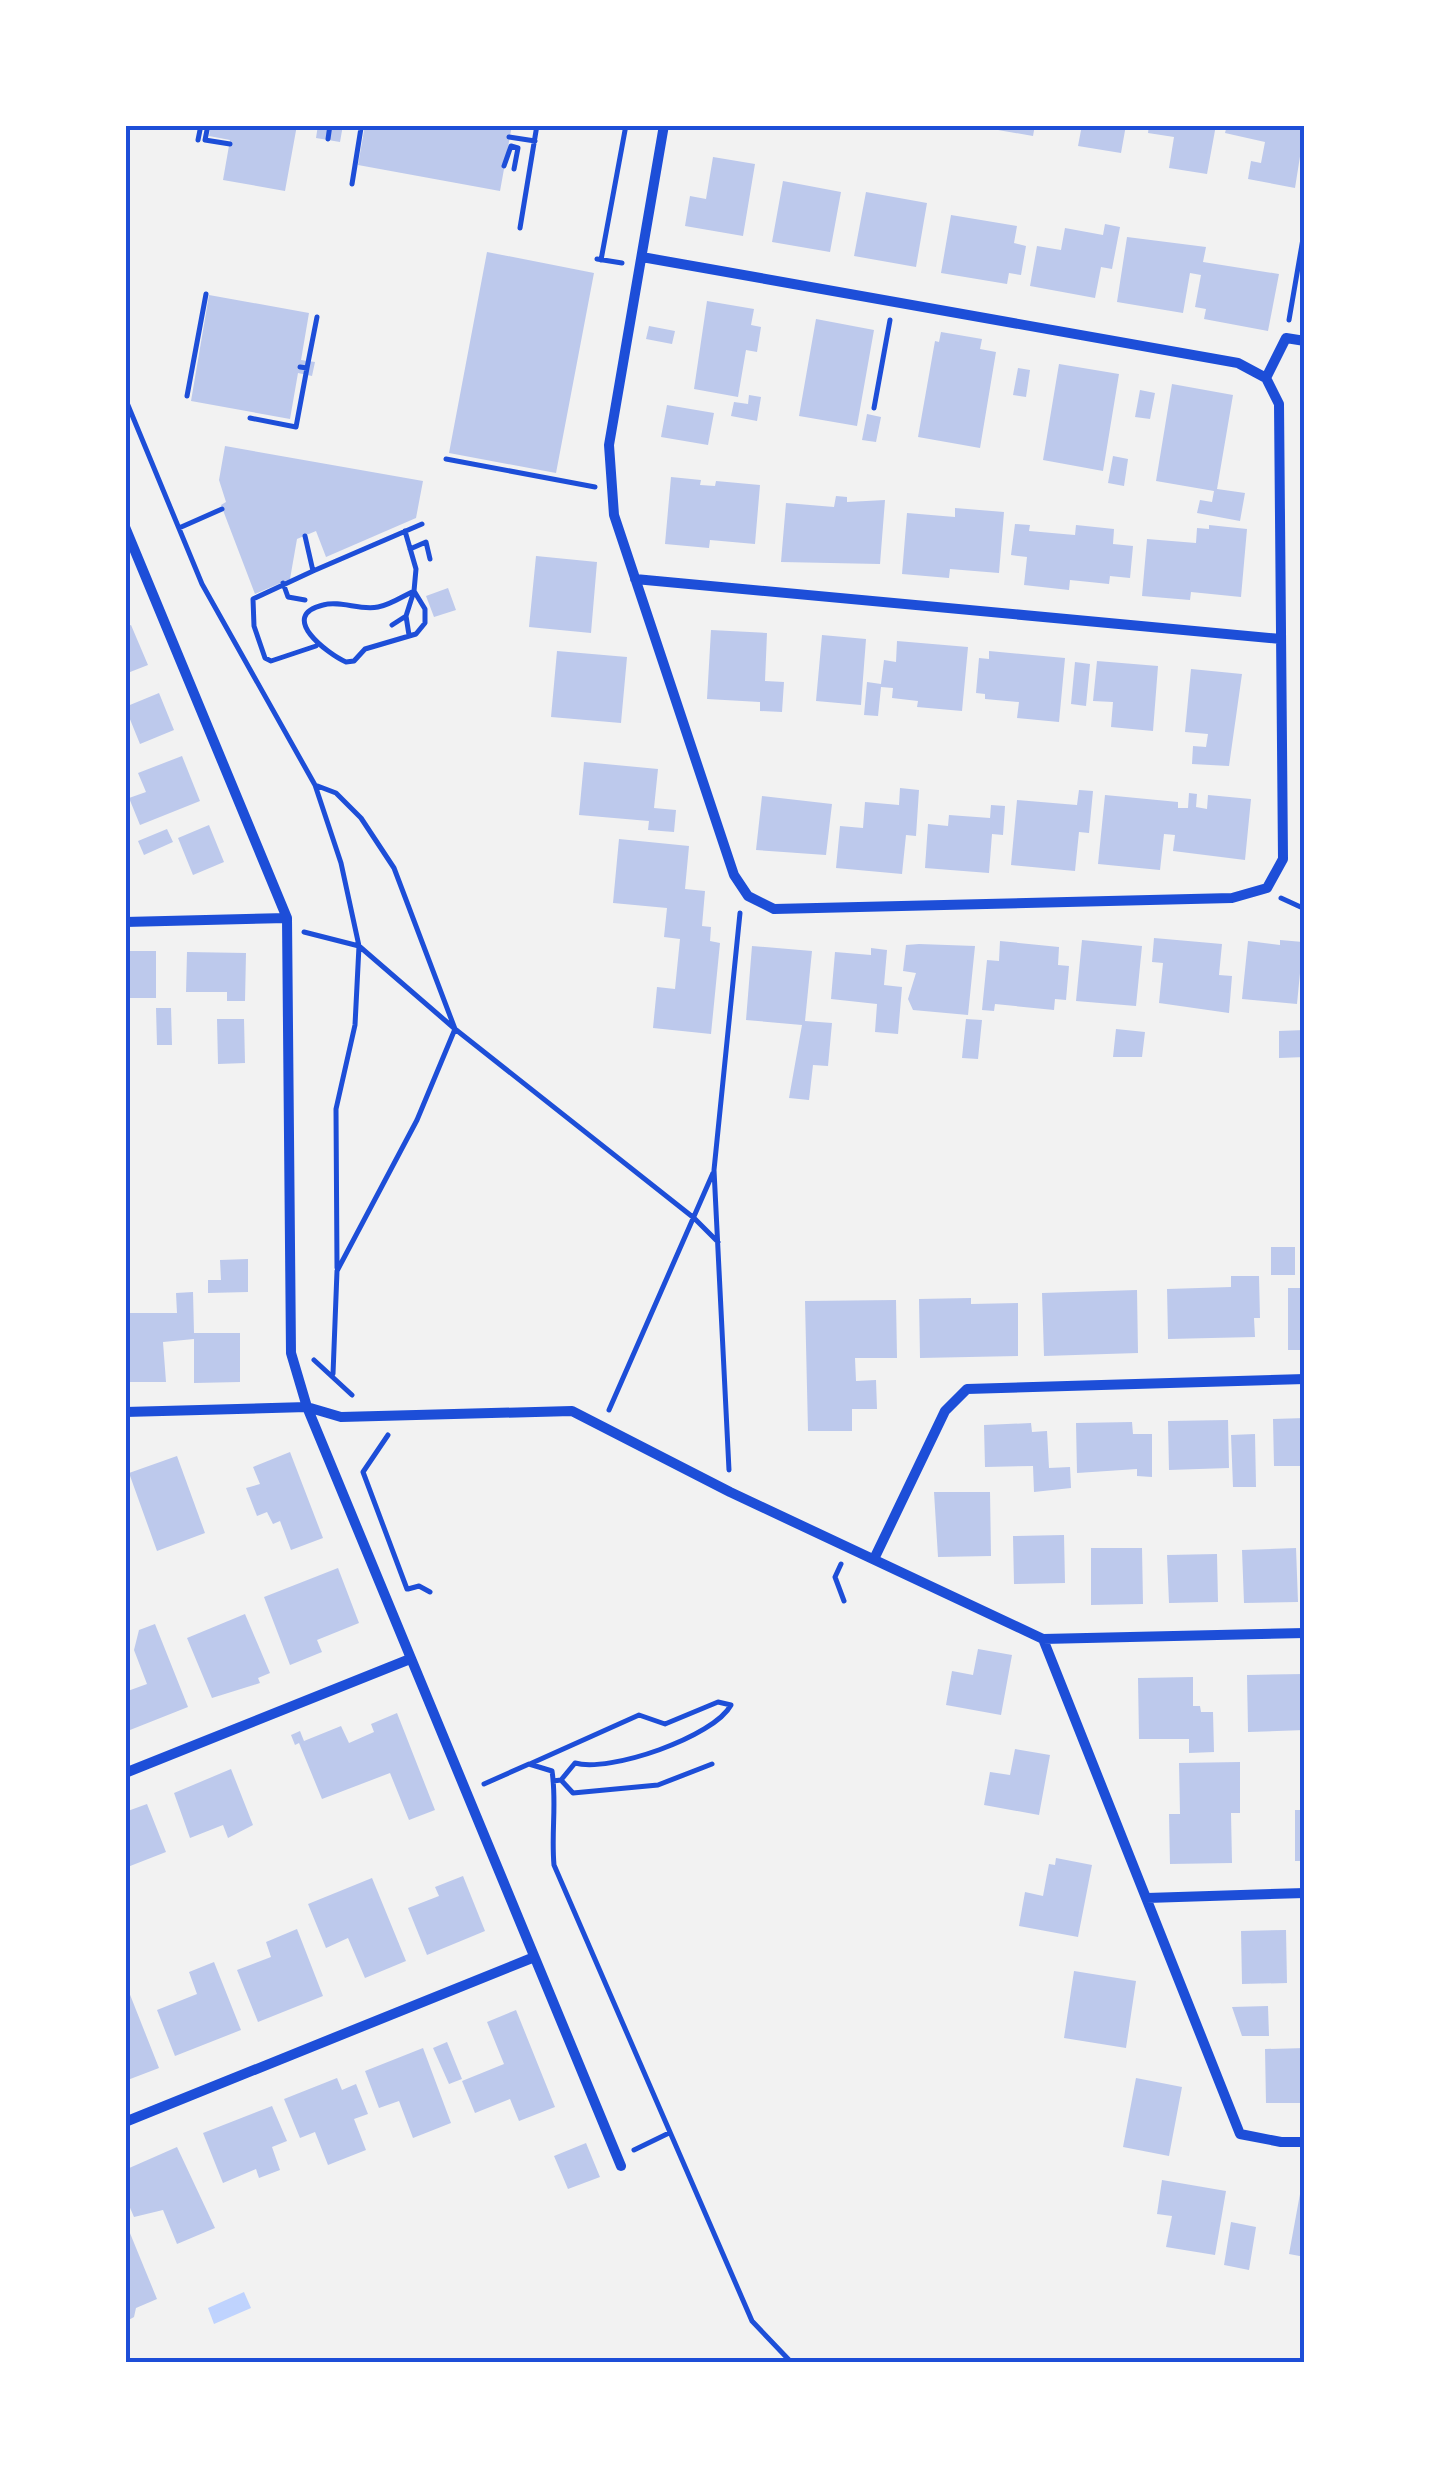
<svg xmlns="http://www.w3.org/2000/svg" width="1430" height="2487" font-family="Ubuntu,sans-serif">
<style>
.water{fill:#bfd3fe}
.building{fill:#bdc9ec}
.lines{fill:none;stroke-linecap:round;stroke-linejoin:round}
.path{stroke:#1d4ed8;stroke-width:5}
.minor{stroke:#1d4ed8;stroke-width:10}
.neatline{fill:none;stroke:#1d4ed8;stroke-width:4}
</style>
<rect width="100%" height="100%" fill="#f2f2f2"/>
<!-- water -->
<path class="water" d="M244,2292l7,16 -37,16 -6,-16z"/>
<!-- building -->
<path class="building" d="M211,125h86l-12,66 -62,-11 7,-40 -21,-4z
M318,125h25l-3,17 -24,-4z
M365,125h147l-12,66 -142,-26z
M998,125h37l-2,11 -35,-6z
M1082,125h44l-5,28 -43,-7z
M1149,125h67l-9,49 -38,-6 5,-31 -26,-4z
M1227,125h78l-10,63 -47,-9 3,-18 10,2 4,-21 -40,-9z
M713,157l42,7 -12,72 -58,-10 5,-30 16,3z
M783,181l58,11 -11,60 -58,-10z
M866,192l61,11 -11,64 -62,-11z
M951,215l66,11 -3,17 12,3 -5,29 -12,-2 -2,11 -66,-11z
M1105,224l15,3 -8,42 -11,-2 -6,31 -65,-12 7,-40 24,4 4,-22 38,7z
M1127,237l79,10 -3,15 76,12 -11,57 -64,-12 2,-10 -11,-2 6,-32 -11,-2 -7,40 -66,-11z
M487,252l107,21 -38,200 -107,-20z
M209,295l100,18 -8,47 14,2 -3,14 -14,-3 -8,46 -99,-18z
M707,301l47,8 -3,16 10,2 -4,25 -11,-2 -8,47 -44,-8z
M816,319l58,11 -17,96 -58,-10z
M649,326l26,5 -3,13 -26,-5z
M941,332l41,7 -2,10 16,3 -16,96 -62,-11 17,-96 4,1z
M1059,364l60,10 -16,97 -60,-11z
M1018,368l12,2 -4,27 -13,-2z
M1172,384l61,11 -16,94 28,4 -5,28 -43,-8 3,-13 12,2 2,-11 -58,-10z
M1140,390l15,3 -5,26 -15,-2z
M749,395l12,2 -4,24 -26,-5 3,-14 14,2z
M667,405l47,8 -6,32 -47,-8z
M867,414l14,3 -5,25 -14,-2z
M225,446l198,35 -7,37 -90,39 -10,-26 -19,8 -7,40 -35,15 -34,-89 5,-3 -7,-22z
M1113,456l15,3 -4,27 -16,-3z
M671,477l30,3 -1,5 15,1 1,-5 44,4 -5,59 -45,-4 -1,8 -44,-4z
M836,496l11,1v5l38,-2 -5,64 -99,-2 5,-59 48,4z
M955,508l49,4 -5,61 -49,-4 -1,9 -47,-4 5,-61 48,4z
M1015,524l15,1 -1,6 46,4 1,-10 38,4 -1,15 20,2 -3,32 -20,-2 -1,8 -39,-4 -1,10 -45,-5 3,-28 -16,-2z
M1209,525l38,4 -6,68 -50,-5 -1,8 -48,-4 5,-57 49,4 1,-15 12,1z
M536,556l61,6 -6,71 -62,-6z
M448,588l8,22 -22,7 -8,-21z
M131,625l17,40 -23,9v-47z
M711,630l56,3 -2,48 19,1 -2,30 -22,-1v-9l-53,-3z
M822,635l44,4 -5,66 -45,-4z
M897,641l71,6 -6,64 -45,-4 1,-6 -26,-3 1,-10 -12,-1 -3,29 -14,-1 3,-33 14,2 3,-24 12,2z
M557,651l70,6 -6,66 -70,-6z
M989,651l76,7 -6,64 -42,-4 2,-16 -34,-3v-5l-9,-1 3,-35 10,1z
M1097,661l61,5 -5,65 -42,-4 2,-25 -20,-1z
M1075,662l15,2 -4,42 -15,-2z
M1191,669l51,5 -13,92 -37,-2 1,-18 13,1 2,-13 -23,-2z
M159,693l15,37 -34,14 -15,-37z
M182,756l18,45 -60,24 -11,-27 17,-6 -8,-19z
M584,762l74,7 -4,39 22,2 -2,22 -26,-2 1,-9 -70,-6z
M900,788l19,2 -3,46 -10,-1 -4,39 -66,-6 4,-42 23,2 2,-26 34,3z
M1079,790l14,1 -4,42 -10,-1 -4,39 -64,-6 6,-65 60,5z
M1189,793l8,1 -1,13 11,2 1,-14 43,4 -6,61 -72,-9 2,-16 -11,-1 -4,36 -62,-6 7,-69 73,7v6h10z
M762,796l70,8 -6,51 -70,-5z
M991,805l14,1 -2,29 -11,-1 -3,39 -64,-5 3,-44 20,2 1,-11 41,3z
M209,825l15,37 -31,13 -15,-37z
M167,829l6,13 -29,13 -6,-14z
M619,839l70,7 -4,43 20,2 -3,35 9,1 -1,14 10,2 -9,91 -58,-6 4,-41 18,2 5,-50 -16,-2 3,-29 -54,-5z
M1154,938l68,6 -3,31 13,1 -3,37 -70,-10 4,-40 -11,-1z
M1082,940l60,6 -6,60 -60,-5z
M1280,940l23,2 -6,62 -55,-5 6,-58 32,4z
M1000,941l59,6 -1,18 11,1 -3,34 -11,-1 -1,11 -59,-6 -1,7 -12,-1 5,-50 12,1z
M919,944l56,2 -7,69 -55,-5 -5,-11 8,-26 -13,-2 3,-26z
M752,946l60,5 -7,70 27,2 -4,43 -15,-1 -4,35 -20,-2 13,-73 -56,-5z
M871,948l16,2 -3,35 18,2 -4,47 -23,-2 2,-28 -46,-5 4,-47 36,3z
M125,951h31v47h-31z
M187,952l59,1 -1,48h-18v-9h-41z
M156,1008h15l1,37h-15z
M217,1019h27l1,44 -27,1z
M966,1019l16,1 -4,39 -16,-1z
M1116,1029l29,3 -3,25h-29z
M1305,1030v27l-26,1v-27z
M1271,1247h24v28h-24z
M248,1259v33l-40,1v-13h13l-1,-20z
M1231,1276h28l1,42h-6l1,19 -87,2 -1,-50 64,-2z
M1288,1288h17v62h-17z
M1137,1290l1,63 -94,3 -2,-63z
M193,1292l1,41h46v49l-46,1v-44l-31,3 3,40h-41v-69h52l-1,-20z
M971,1298v6l47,-1v53l-98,2 -1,-59z
M896,1300l1,58h-42l1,23 20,-1 1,29h-25v22h-44l-3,-130z
M1305,1418v48h-31l-1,-47z
M1228,1420l1,48 -60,2 -1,-49z
M1132,1422l1,12h19v43l-15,-1v-7l-60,4 -1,-50z
M1031,1423l1,9 15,-1 2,37 21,-1 1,21 -37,4 -1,-26 -48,1 -1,-42z
M1255,1434l1,53h-23l-2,-52z
M290,1452l33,86 -32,12 -11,-29 -7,3 -6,-12 -10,4 -11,-28 14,-4 -7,-17z
M177,1456l28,77 -48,18 -28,-78z
M934,1492h56l1,64 -53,1z
M1064,1535l1,48 -51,1 -1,-48z
M1091,1548h51l1,56 -52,1z
M1296,1548l2,54 -54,1 -2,-53z
M1217,1554l1,48 -49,1 -2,-48z
M338,1568l21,55 -42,17 5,12 -32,13 -26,-68z
M245,1614l25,59 -12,5 2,5 -48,15 -25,-60z
M155,1624l33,83 -58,23 -5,-38 22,-8 -13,-34 5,-20z
M978,1649l34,6 -11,60 -55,-10 6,-34 21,4z
M1305,1674v56l-57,2 -1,-57z
M1193,1677v29h7l1,6h12l1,40 -25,1v-14h-50l-1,-61z
M397,1713l38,97 -26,10 -19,-47 -68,26 -23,-56 -4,2 -4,-10 9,-4 4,10 37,-15 8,17 25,-11 -3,-8z
M1015,1749l35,6 -11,60 -55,-10 6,-33 20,3z
M1240,1762v51h-9l1,50 -62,1 -1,-50h11l-1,-51z
M231,1769l22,56 -25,13 -5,-13 -33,13 -16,-45z
M147,1804l19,48 -41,16v-56z
M1295,1810h10v51h-10z
M1056,1858l36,7 -14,72 -59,-11 6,-34 18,4 6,-32 6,1z
M463,1876l22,55 -58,24 -19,-47 31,-12 -4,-9z
M372,1878l34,83 -41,17 -17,-40 -22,10 -18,-44z
M297,1929l26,67 -65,26 -21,-52 34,-13 -5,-15z
M1286,1930l1,53 -45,1 -1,-53z
M214,1962l27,68 -66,26 -18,-46 40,-16 -8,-22z
M1074,1971l62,10 -10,67 -62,-10z
M125,1982l34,86 -34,13z
M1268,2006l1,30h-27l-10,-29z
M516,2010l39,97 -36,14 -9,-22 -35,14 -13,-32 42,-17 -17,-42z
M447,2042l15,37 -13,5 -16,-36z
M423,2048l28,75 -38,15 -14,-37 -20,7 -14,-37z
M1305,2048v55h-39l-1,-54z
M337,2078l5,12 14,-6 12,30 -14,5 12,31 -38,15 -13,-33 -15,6 -16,-39z
M1136,2078l46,9 -13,69 -46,-9z
M272,2106l15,35 -15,6 8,23 -21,8 -3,-9 -33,14 -20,-50z
M586,2143l14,34 -32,12 -14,-33z
M177,2147l38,81 -38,16 -14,-34 -29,7 -9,-21v-20l2,-7z
M1162,2180l64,11 -11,64 -49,-8 6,-31 -15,-2z
M1300,2194l5,1v62l-16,-3z
M125,2221l32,78 -21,9 -2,9 -9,5z
M1231,2222l25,5 -7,43 -25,-5z"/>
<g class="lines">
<!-- path -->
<path class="path" d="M208,125l-3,15 25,4
M344,125l17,3 -9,56
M509,137l26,4
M328,139l2,-14
M198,140l3,-15
M504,166l7,-20 7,2 -4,21
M520,228l17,-103
M597,259l25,4
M601,260l25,-135
M1289,320l16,-93
M300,367l7,1 10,-51
M187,396l19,-102
M125,398l77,186 113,201 21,8 25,25 33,50 61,161 239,189 24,24
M874,408l16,-88
M250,418l46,9 11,-59
M446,459l149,28
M179,528l43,-19
M405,531l11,38 -2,22 11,18v14l-9,11 -51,15 -11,12 -8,1c-18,-8 -69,-46 -23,-57 18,-5 37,6 55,2 12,-2 25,-11 36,-16
M305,536l8,35 -60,28 1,27 11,32 6,3 45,-15
M410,549l16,-7 4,17
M313,571l109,-47
M283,583l5,14 17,3
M392,625l14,-9
M409,635l-3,-19 8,-25
M315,785l26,78 18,83 -4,79 -19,84 1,159
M1281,898l24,11
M304,932l55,14 96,83 -38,91 -80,151 -4,103
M314,1360l38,35
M609,1410l104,-237
M388,1435l-25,37 44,117
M729,1470l-15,-300 26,-257
M841,1564l-6,13 9,24
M408,1589l11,-3 11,6
M532,1763l107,-48 26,9 53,-22 13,3c-17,32 -122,68 -156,58l-14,17 -8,1
M561,1780l12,13 85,-8 54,-21
M484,1784l45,-20 23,7c5,32 -1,61 2,94l198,456 39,41
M634,2150l35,-17"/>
<!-- minor -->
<path class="minor" d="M642,257l596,106 28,15 13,26 4,455 -16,29 -35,10 -458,11 -26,-13 -14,-21 -120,-360 -5,-70 55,-320
M1266,378l20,-40 19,3
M125,527l162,391 4,435 16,54 314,759
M635,579l646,60
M125,922l162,-4
M125,1412l182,-5 34,10 231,-6 158,81 313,147 262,-6
M874,1559l71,-148 22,-22 338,-10
M1043,1639l197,495 41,8h24
M125,1773l285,-114
M1147,1898l158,-5
M125,2122l407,-164"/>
</g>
<!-- border -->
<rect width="1430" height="2487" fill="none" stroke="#ffffff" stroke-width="255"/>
<rect x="128" y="128" width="1174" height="2232" class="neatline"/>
</svg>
